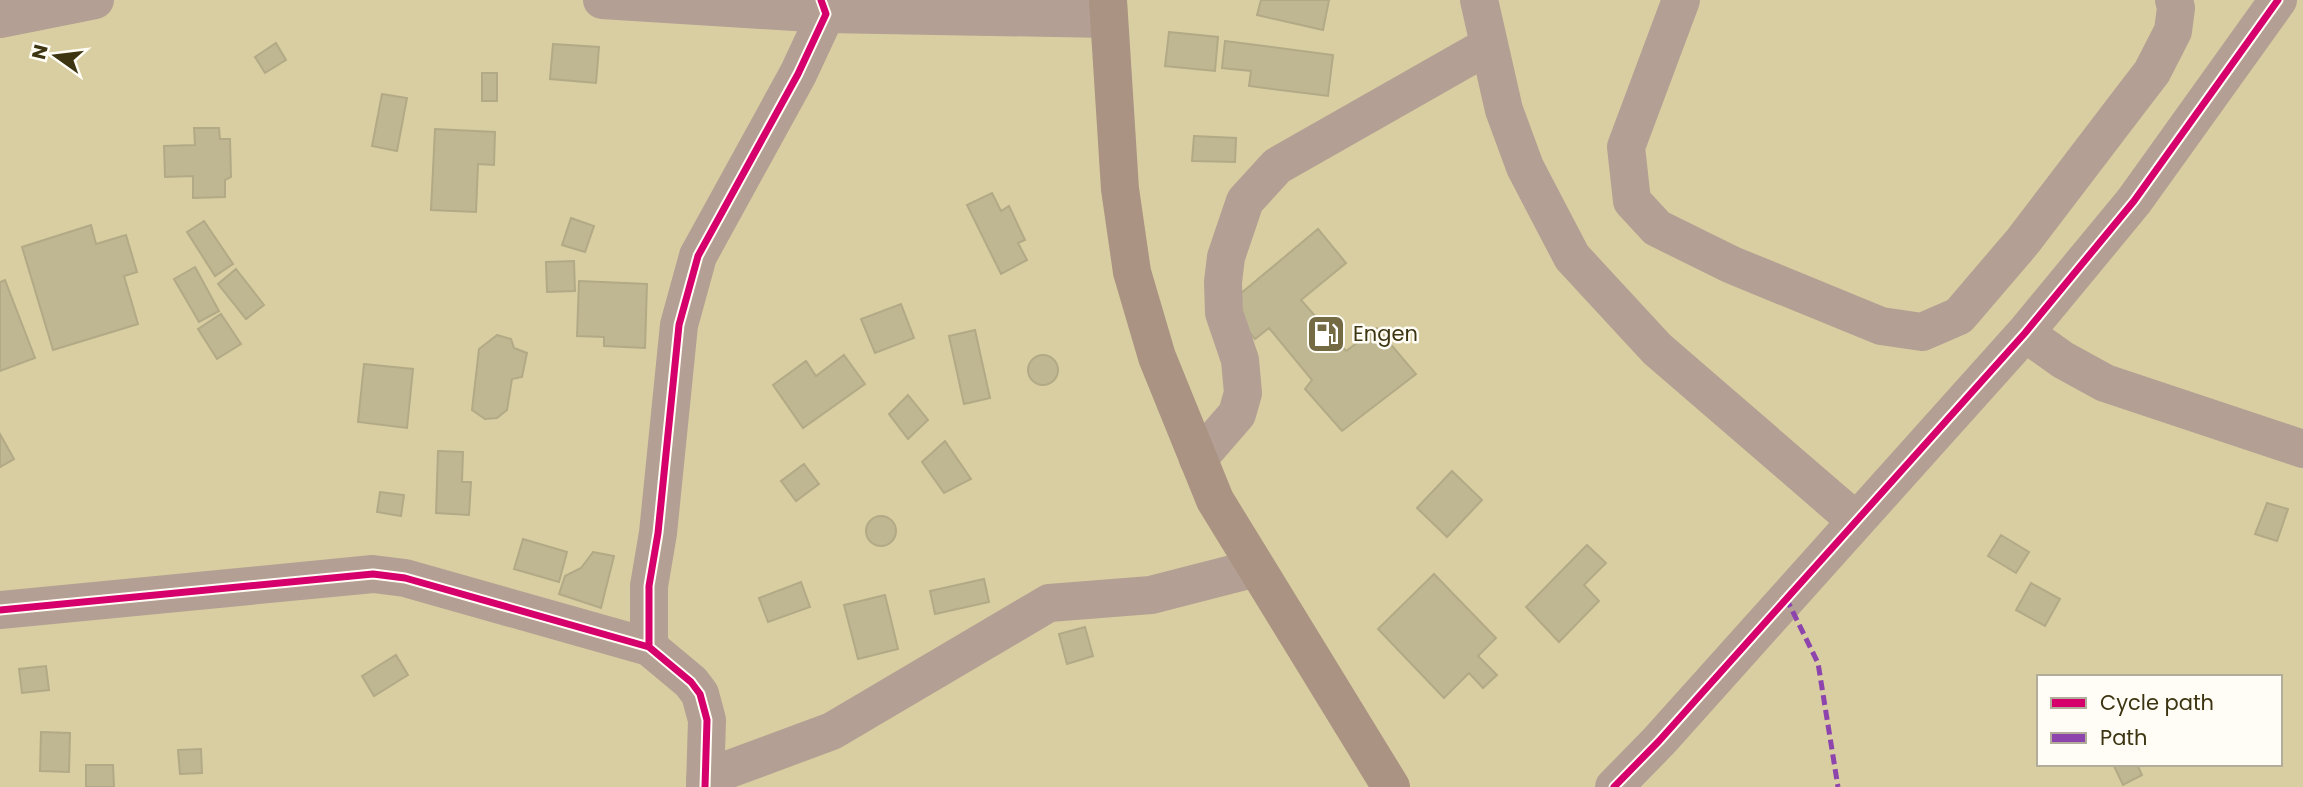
<svg xmlns="http://www.w3.org/2000/svg" width="2303" height="787" font-family="Poppins,sans-serif">
<style>
.building{fill:#bfb692;stroke:#b2aa86;stroke-width:2}
.lines{fill:none;stroke-linecap:round;stroke-linejoin:round}
.minor{stroke:#b39f93;stroke-width:38}
.major{stroke:#aa9382;stroke-width:38}
.quiet{stroke:#8e44ad;stroke-width:5;stroke-dasharray:10 5;stroke-linecap:butt}
.cycleway-casing{stroke:#fffdf5;stroke-width:11}
.cycleway{stroke:#d6006c;stroke-width:7}
.labels{text-anchor:middle;stroke-width:5;stroke-linejoin:round;paint-order:stroke}
.poi-label{font-size:21px;fill:#3d3512;stroke:#fffdf5;text-anchor:start}
</style>
<rect width="100%" height="100%" fill="#d9cea1"/>
<!-- building -->
<path class="building" d="M1261,0h68l-6,30 -66,-15z
M1169,32l49,5 -3,34 -50,-5z
M1225,41l108,14 -5,41 -79,-10 2,-15 -29,-3z
M276,43l10,17 -21,13 -10,-16z
M553,44l46,3 -3,36 -46,-4z
M482,73h15v28h-15z
M382,94l25,4 -10,53 -25,-5z
M194,128h25l1,11h10l1,38 -6,3v17l-32,1v-22l-28,1 -1,-31 31,-1z
M435,129l60,3 -1,33 -16,-1 -2,48 -45,-2z
M1194,136l42,2 -1,24 -43,-1z
M992,193l9,18 8,-5 16,34 -7,3 9,17 -26,14 -34,-69z
M571,218l23,8 -9,26 -23,-7z
M204,221l29,43 -18,12 -28,-44z
M91,225l5,19 30,-9 11,37 -13,4 14,48 -85,26 -31,-103z
M1318,229l28,34 -45,37 45,51 31,-23 39,46 -74,57 -37,-42 7,-9 -43,-52 -14,11 -28,-34z
M574,261l1,30 -28,1 -1,-30z
M195,267l24,44 -20,11 -25,-43z
M236,269l28,36 -18,14 -28,-35z
M5,280l30,78 -35,13v-89z
M579,281l68,3 -2,64 -41,-2v-9l-27,-1z
M901,304l13,34 -39,15 -14,-34z
M221,314l20,30 -24,15 -19,-30z
M975,330l15,68 -26,6 -15,-68z
M497,335l14,4 3,9 13,5 -5,24 -10,2 -5,31 -10,8 -12,1 -13,-9 7,-61z
M844,355l21,29 -62,44 -30,-43 33,-24 10,15z
M1028 370a15 15 0 1 1 30 0a15 15 0 1 1-30 0Z
M364,364l49,5 -6,59 -49,-6z
M908,395l20,25 -20,19 -19,-25z
M0,434l14,25 -14,8z
M945,441l26,38 -27,14 -22,-31z
M438,451l25,1 -1,30h9l-2,33 -33,-2z
M804,464l15,20 -23,17 -15,-20z
M1452,471l30,29 -35,37 -30,-29z
M380,492l24,3 -3,21 -24,-4z
M2267,503l21,6 -11,32 -22,-7z
M866 531a15 15 0 1 1 30 0a15 15 0 1 1-30 0Z
M2001,535l28,17 -13,21 -28,-17z
M523,539l44,13 -8,30 -45,-13z
M1587,545l19,18 -22,22 15,16 -40,41 -33,-35z
M593,552l21,4 -13,52 -42,-14 6,-18 16,-8z
M1434,574l62,64 -18,18 19,19 -14,13 -14,-15 -25,25 -66,-69z
M984,579l5,23 -54,12 -5,-23z
M801,582l9,25 -42,15 -9,-24z
M2031,583l29,16 -15,27 -29,-16z
M885,595l13,54 -40,10 -14,-54z
M1085,627l8,29 -26,8 -8,-30z
M396,655l12,20 -34,21 -12,-20z
M46,666l3,24 -27,3 -3,-24z
M41,732l29,1 -1,39 -29,-1z
M201,749l1,24 -22,1 -2,-24z
M2113,764h24l5,11 -19,10z
M86,765h27l1,22h-28z"/>
<g class="lines">
<!-- minor -->
<path class="minor" d="M602,0l224,14 282,5
M1479,0l25,110 21,57 47,90 85,92 198,171
M1681,0l-55,147 6,54 25,27 75,37 149,61 41,6 37,-16 64,-75 109,-143 20,-26 21,-41 3,-23 -2,-8
M0,19l95,-19
M2025,333l38,27 42,23 198,66
M1198,459l39,-45 6,-21 -3,-33 -16,-47 -1,-31 3,-25 19,-56 32,-35 211,-120
M0,610l373,-36 32,4 244,69 42,35 9,12 7,26 -2,67
M649,647v-61l9,-53 21,-208 19,-69 100,-182 28,-60 -5,-14
M705,778l127,-47 217,-128 102,-8 105,-27
M1614,787l45,-46 366,-408 109,-132 144,-201"/>
<!-- major -->
<path class="major" d="M1108,0l12,189 12,83 25,85 58,143 176,287"/>
<!-- quiet -->
<path class="quiet" d="M1786,598l32,65 20,124"/>
<defs>
<path id="cycleway" d="M0,610l373,-36 32,4 244,69 42,35 9,12 7,26 -2,67
M649,647v-61l9,-53 21,-208 19,-69 100,-182 28,-60 -5,-14
M1614,787l45,-46 366,-408 109,-132 144,-201"/>
</defs>
<!-- cycleway casing -->
<use href="#cycleway" class="cycleway-casing"/>
<!-- cycleway -->
<use href="#cycleway" class="cycleway"/>
</g>
<!-- icons -->
<defs>
<symbol id="fuel-square" viewBox="-11 -11 22 22"><rect x="-9" y="-9" width="18" height="18" rx="4" fill="#746b44" stroke="#fffdf5"/><path d="M-5.5-6h7V0h2V4h1.3V-2.5L3-4.5l.8-.8L6-3V5H2.5V1h-1V6h-7ZM-4.2-4.7v3.2H.2V-4.7Z" fill="#fff"/></symbol>
</defs>
<g fill-rule="evenodd">
<use href="#fuel-square" x="1304" y="312" width="44" height="44"/>
</g>
<g class="labels">
<!-- poi labels -->
<g class="poi-label">
<text x="1353" y="341">Engen</text>
</g>
</g>
<!-- legend -->
<rect x="2037" y="675" width="245" height="91" fill="#fffdf5" stroke="#b1ad9a" stroke-width="2"/>
<rect x="2051" y="698" width="35" height="10" fill="#d6006c" stroke="#b1ad9a" stroke-width="2"/>
<text x="2100" y="710" font-size="21" fill="#3d3512">Cycle path</text>
<rect x="2051" y="733" width="35" height="10" fill="#8e44ad" stroke="#b1ad9a" stroke-width="2"/>
<text x="2100" y="745" font-size="21" fill="#3d3512">Path</text>
<!-- north arrow -->
<g transform="translate(56 56) rotate(284)" stroke="#fffdf5" stroke-width="5" paint-order="stroke">
<path d="M0-5L12 26L0 18L-12 26Z" fill="#3d3512"/>
<text y="-10" font-size="19" font-weight="bold" text-anchor="middle" fill="#3d3512">N</text>
</g>
</svg>
